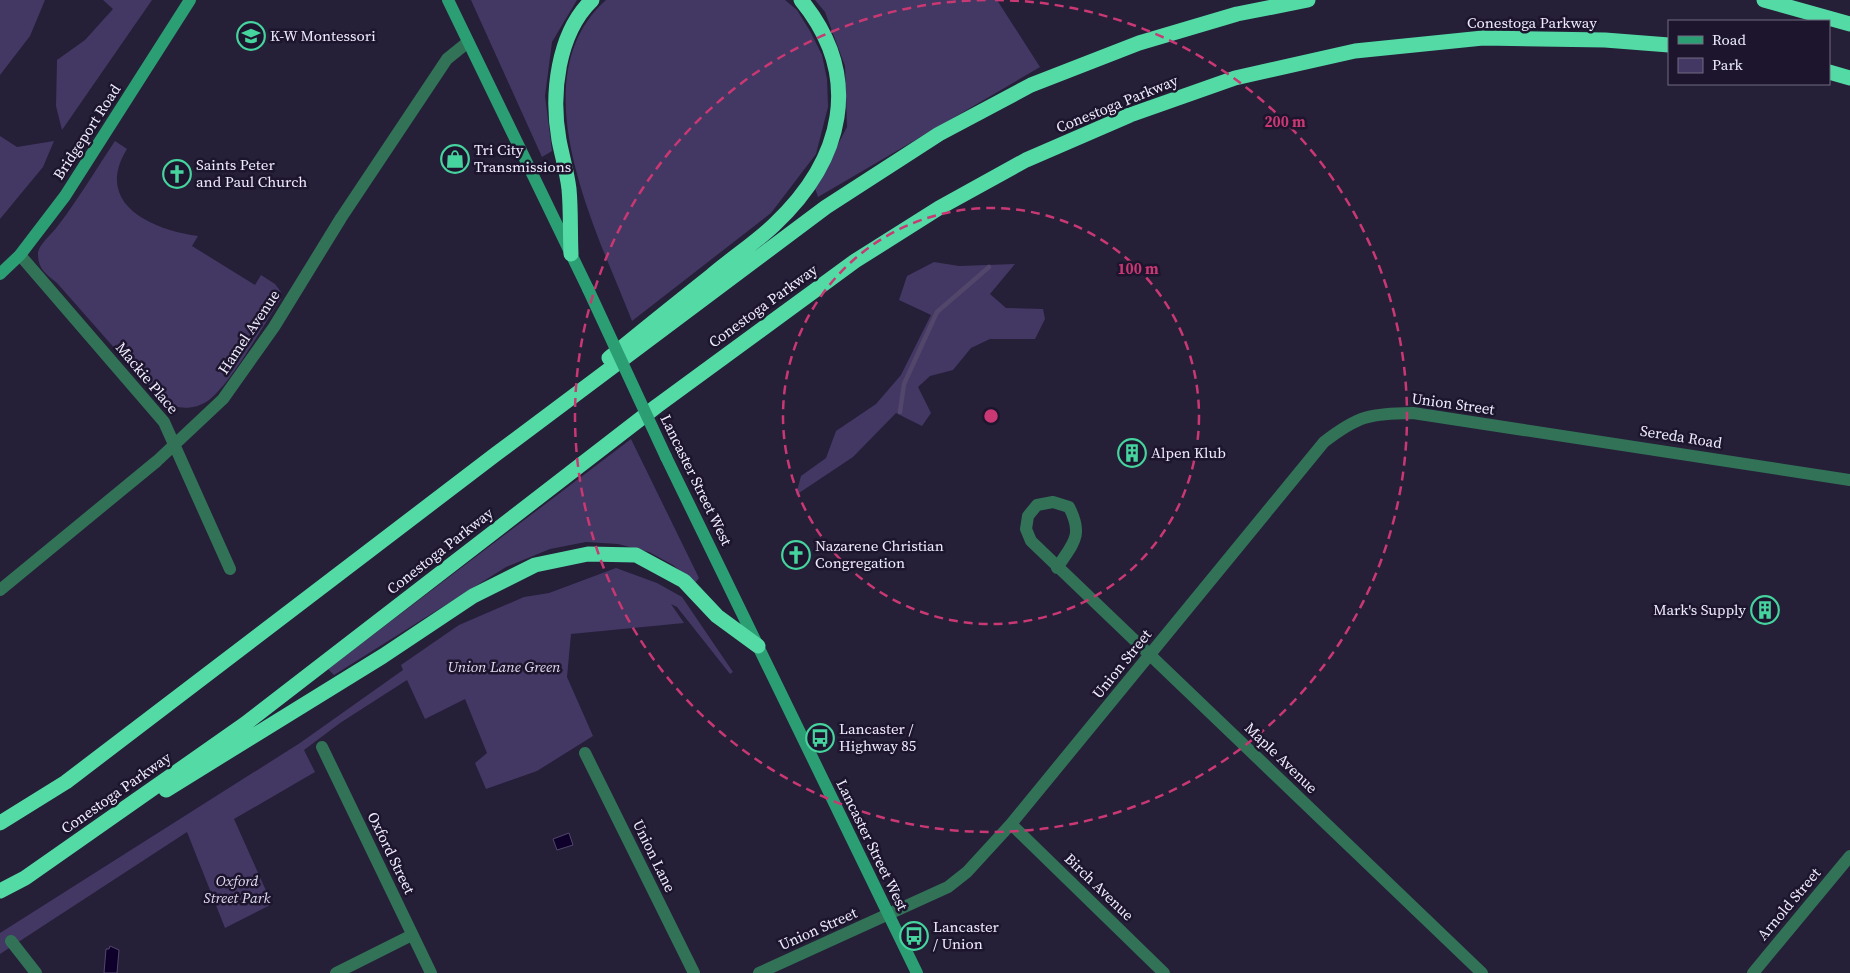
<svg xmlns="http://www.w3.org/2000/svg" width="1850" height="973" font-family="'Source Serif 4',serif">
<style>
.green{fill:#433863}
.water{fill:#0f002b;stroke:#52476a}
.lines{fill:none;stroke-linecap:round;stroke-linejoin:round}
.stream{stroke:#52476a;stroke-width:4.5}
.street{stroke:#327257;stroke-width:12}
.secondary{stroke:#2c9e74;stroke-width:12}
.highway{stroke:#53daa5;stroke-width:15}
.secondary-bridge{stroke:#2c9e74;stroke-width:12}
.ring{fill:none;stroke:#c93873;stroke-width:2.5;stroke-dasharray:9 6}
.labels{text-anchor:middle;stroke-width:5;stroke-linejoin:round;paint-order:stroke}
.street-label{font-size:15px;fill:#efecfd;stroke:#1c152d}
.poi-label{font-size:15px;fill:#efecfd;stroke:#1c152d;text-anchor:start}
.park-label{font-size:15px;font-style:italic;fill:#dfdbf1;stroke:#1c152d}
.centre{fill:#c93873;stroke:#1c152d;stroke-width:2.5}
.ring-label{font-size:15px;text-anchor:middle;font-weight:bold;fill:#c93873;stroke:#1c152d;stroke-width:5;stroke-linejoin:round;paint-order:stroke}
</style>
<rect width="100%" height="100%" fill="#251f38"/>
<!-- green -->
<path class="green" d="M0,0h45l-15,36 -30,39z
M103,0h49l-90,130 -6,-24 1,-46 28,-20 28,-31z
M471,0h106l-25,42 -7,54 7,55 -10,6z
M606,0h179l12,10 13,21 12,24 5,24 1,28 -12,47 -45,59 -139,108c-34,-88 -115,-242 -26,-321z
M815,0h182l43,67 -222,130 -3,-9 32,-61 -2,-61 -20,-54z
M0,136l17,11 37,-6 -11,26 -43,52z
M115,141l12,8c-34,55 25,81 71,87l-6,10 63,39 6,-10 14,9 6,8v7c-18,26 -49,83 -72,101 -15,11 -32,9 -47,2l-105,-119c-10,-8 -19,-14 -19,-28 -1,-9 13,-20 19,-28 21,-27 39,-58 58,-86z
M934,262l25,4 56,-2 -25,30 16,14 37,1 2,10 -10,20h-45l-19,9 -18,22 -23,6 -12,11 13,26 -9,13 -26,-13 -43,44 -57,38 5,-19 25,-18 10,-27 40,-27 25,-29 30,-60 -32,-15 8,-24z
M631,439l68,139 -4,5 -22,-18 -24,-13 -31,-8 -32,-2 -36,7 -44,18 -172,108 -6,-6z
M616,568l41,15 25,14 51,75 -3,2 -53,-67 -6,-3 13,19 -113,11 -4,43 26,59 -56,35 -51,18 -11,-26 12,-10 -22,-54 -40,20 -18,-39 -67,43 -36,27 11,22 -81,47 38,85 -47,24 -38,-96 -187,122v-21l300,-190 103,-73 -2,-5 58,-40 65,-28 25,-4z"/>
<!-- water -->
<path class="water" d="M569,833l4,12 -16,5 -4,-11z
M110,946l9,4 -2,23h-13l2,-24h3z"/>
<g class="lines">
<!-- stream -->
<path class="stream" d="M900,412l4,-28 33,-72 52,-45"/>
<!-- street -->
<path class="street" d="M20,255l144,167 66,147
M1057,568c16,-25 27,-32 12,-61l-16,-5 -16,3 -9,11 -2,13 5,12 451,432
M0,590l157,-129 66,-62 51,-72 67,-109 106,-159 21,-17
M322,747l109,226
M585,753l109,220
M1011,824l153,149
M11,941l25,32
M336,973l76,-38
M759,973l189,-86 19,-15 44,-48 313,-382c35,-27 45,-28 89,-29l437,67
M1753,973l97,-117"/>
<!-- secondary -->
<path class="secondary" d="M448,0l140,289
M0,274l20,-19 45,-59 125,-196
M666,457l251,516"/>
<!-- highway -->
<path class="highway" d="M1764,0l86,24
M1829,72l21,6
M571,254c-1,-22 0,-44 -2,-65 -2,-17 -7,-33 -10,-49 -8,-45 -2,-106 33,-140
M609,358c34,-28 69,-56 103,-83 20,-17 43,-32 62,-50 69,-65 90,-148 27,-225
M166,790l217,-134 90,-60 62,-31 53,-11 48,1 48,26 33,35 41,30
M0,823l66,-41 430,-328 330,-247 113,-73 92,-49 108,-42 98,-29 71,-14
M0,891l25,-13 220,-154 412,-318 198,-145 84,-53 87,-48 104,-45 105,-37 120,-27 128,-13 122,2 64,5"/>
<!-- secondary-bridge -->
<path class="secondary-bridge" d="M588,289l78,168"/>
</g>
<!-- distance rings -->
<g class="ring">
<circle cx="991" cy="416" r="208"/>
<path d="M995 0A416 416 0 1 1 987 0"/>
</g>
<!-- icons -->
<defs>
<symbol id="school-ring" viewBox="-11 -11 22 22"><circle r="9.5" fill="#1c152d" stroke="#46d49e" stroke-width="1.5"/><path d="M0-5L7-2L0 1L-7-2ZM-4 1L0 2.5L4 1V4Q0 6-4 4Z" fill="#46d49e"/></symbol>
<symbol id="shop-ring" viewBox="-11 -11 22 22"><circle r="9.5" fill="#1c152d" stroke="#46d49e" stroke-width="1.5"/><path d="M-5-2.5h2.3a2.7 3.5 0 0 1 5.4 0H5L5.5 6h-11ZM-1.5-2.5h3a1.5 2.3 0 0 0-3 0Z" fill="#46d49e"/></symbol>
<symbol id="church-ring" viewBox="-11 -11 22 22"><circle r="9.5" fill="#1c152d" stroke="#46d49e" stroke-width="1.5"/><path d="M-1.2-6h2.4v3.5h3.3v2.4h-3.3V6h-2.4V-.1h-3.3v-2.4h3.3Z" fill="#46d49e"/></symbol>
<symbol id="building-ring" viewBox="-11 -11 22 22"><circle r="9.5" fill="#1c152d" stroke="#46d49e" stroke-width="1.5"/><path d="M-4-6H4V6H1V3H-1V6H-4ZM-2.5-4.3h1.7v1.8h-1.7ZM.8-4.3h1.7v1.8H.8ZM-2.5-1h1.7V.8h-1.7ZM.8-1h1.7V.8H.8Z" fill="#46d49e"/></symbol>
<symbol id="bus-ring" viewBox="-11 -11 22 22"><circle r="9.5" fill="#1c152d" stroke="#46d49e" stroke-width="1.5"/><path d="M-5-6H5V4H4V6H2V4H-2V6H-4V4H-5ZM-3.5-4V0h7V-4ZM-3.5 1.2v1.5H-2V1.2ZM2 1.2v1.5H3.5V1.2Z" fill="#46d49e"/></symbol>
</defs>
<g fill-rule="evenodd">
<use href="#school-ring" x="235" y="20" width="32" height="32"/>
<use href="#shop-ring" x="439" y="143" width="32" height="32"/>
<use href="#church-ring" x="161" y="158" width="32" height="32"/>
<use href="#building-ring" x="1116" y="437" width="32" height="32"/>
<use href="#church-ring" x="780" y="539" width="32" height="32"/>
<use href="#building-ring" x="1749" y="594" width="32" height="32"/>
<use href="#bus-ring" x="804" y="722" width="32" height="32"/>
<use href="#bus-ring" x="898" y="920" width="32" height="32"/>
</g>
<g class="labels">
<!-- street labels -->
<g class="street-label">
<text x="1532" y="28">Conestoga Parkway</text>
<text transform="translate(1117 104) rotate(-22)" y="5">Conestoga Parkway</text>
<text transform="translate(87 132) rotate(-57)" y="5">Bridgeport Road</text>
<text transform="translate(763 306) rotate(-36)" y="5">Conestoga Parkway</text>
<text transform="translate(249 332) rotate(-56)" y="5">Hamel Avenue</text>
<text transform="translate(147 378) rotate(50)" y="5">Mackie Place</text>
<text transform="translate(1453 404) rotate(8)" y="5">Union Street</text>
<text transform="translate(1681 437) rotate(9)" y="5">Sereda Road</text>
<text transform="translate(696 480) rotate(64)" y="5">Lancaster Street West</text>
<text transform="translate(440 551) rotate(-38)" y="5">Conestoga Parkway</text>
<text transform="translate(1122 664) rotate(-51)" y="5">Union Street</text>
<text transform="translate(1281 758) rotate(44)" y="5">Maple Avenue</text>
<text transform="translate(116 793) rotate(-35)" y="5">Conestoga Parkway</text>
<text transform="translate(872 845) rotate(64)" y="5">Lancaster Street West</text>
<text transform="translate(391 853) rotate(64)" y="5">Oxford Street</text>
<text transform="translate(654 856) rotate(64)" y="5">Union Lane</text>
<text transform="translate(1099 887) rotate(44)" y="5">Birch Avenue</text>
<text transform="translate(1789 904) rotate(-50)" y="5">Arnold Street</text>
<text transform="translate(818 929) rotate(-24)" y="5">Union Street</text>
</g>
<!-- poi labels -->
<g class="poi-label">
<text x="270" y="41">K-W Montessori</text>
<text x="474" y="155">Tri City<tspan x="474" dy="17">Transmissions</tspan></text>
<text x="196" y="170">Saints Peter<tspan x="196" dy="17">and Paul Church</tspan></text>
<text x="1151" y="458">Alpen Klub</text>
<text x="815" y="551">Nazarene Christian<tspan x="815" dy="17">Congregation</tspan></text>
<text x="1746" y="615" text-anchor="end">Mark's Supply</text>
<text x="839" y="734">Lancaster /<tspan x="839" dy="17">Highway 85</tspan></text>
<text x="933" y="932">Lancaster<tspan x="933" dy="17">/ Union</tspan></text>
</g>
<!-- park labels -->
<g class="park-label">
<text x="504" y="672">Union Lane Green</text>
<text x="237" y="886">Oxford<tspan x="237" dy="17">Street Park</tspan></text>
</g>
</g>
<circle cx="991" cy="416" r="8" class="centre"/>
<g class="ring-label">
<text x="1285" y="127">200 m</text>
<text x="1138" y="274">100 m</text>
</g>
<!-- legend -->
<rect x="1668" y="20" width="162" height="65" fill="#1c152d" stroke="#706b80"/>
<rect x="1678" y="36" width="25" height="8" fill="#2c9e74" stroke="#706b80"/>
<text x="1712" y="45" font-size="15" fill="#efecfd">Road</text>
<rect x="1678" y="58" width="25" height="15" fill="#433863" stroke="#706b80"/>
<text x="1712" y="70" font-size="15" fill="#efecfd">Park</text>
</svg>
